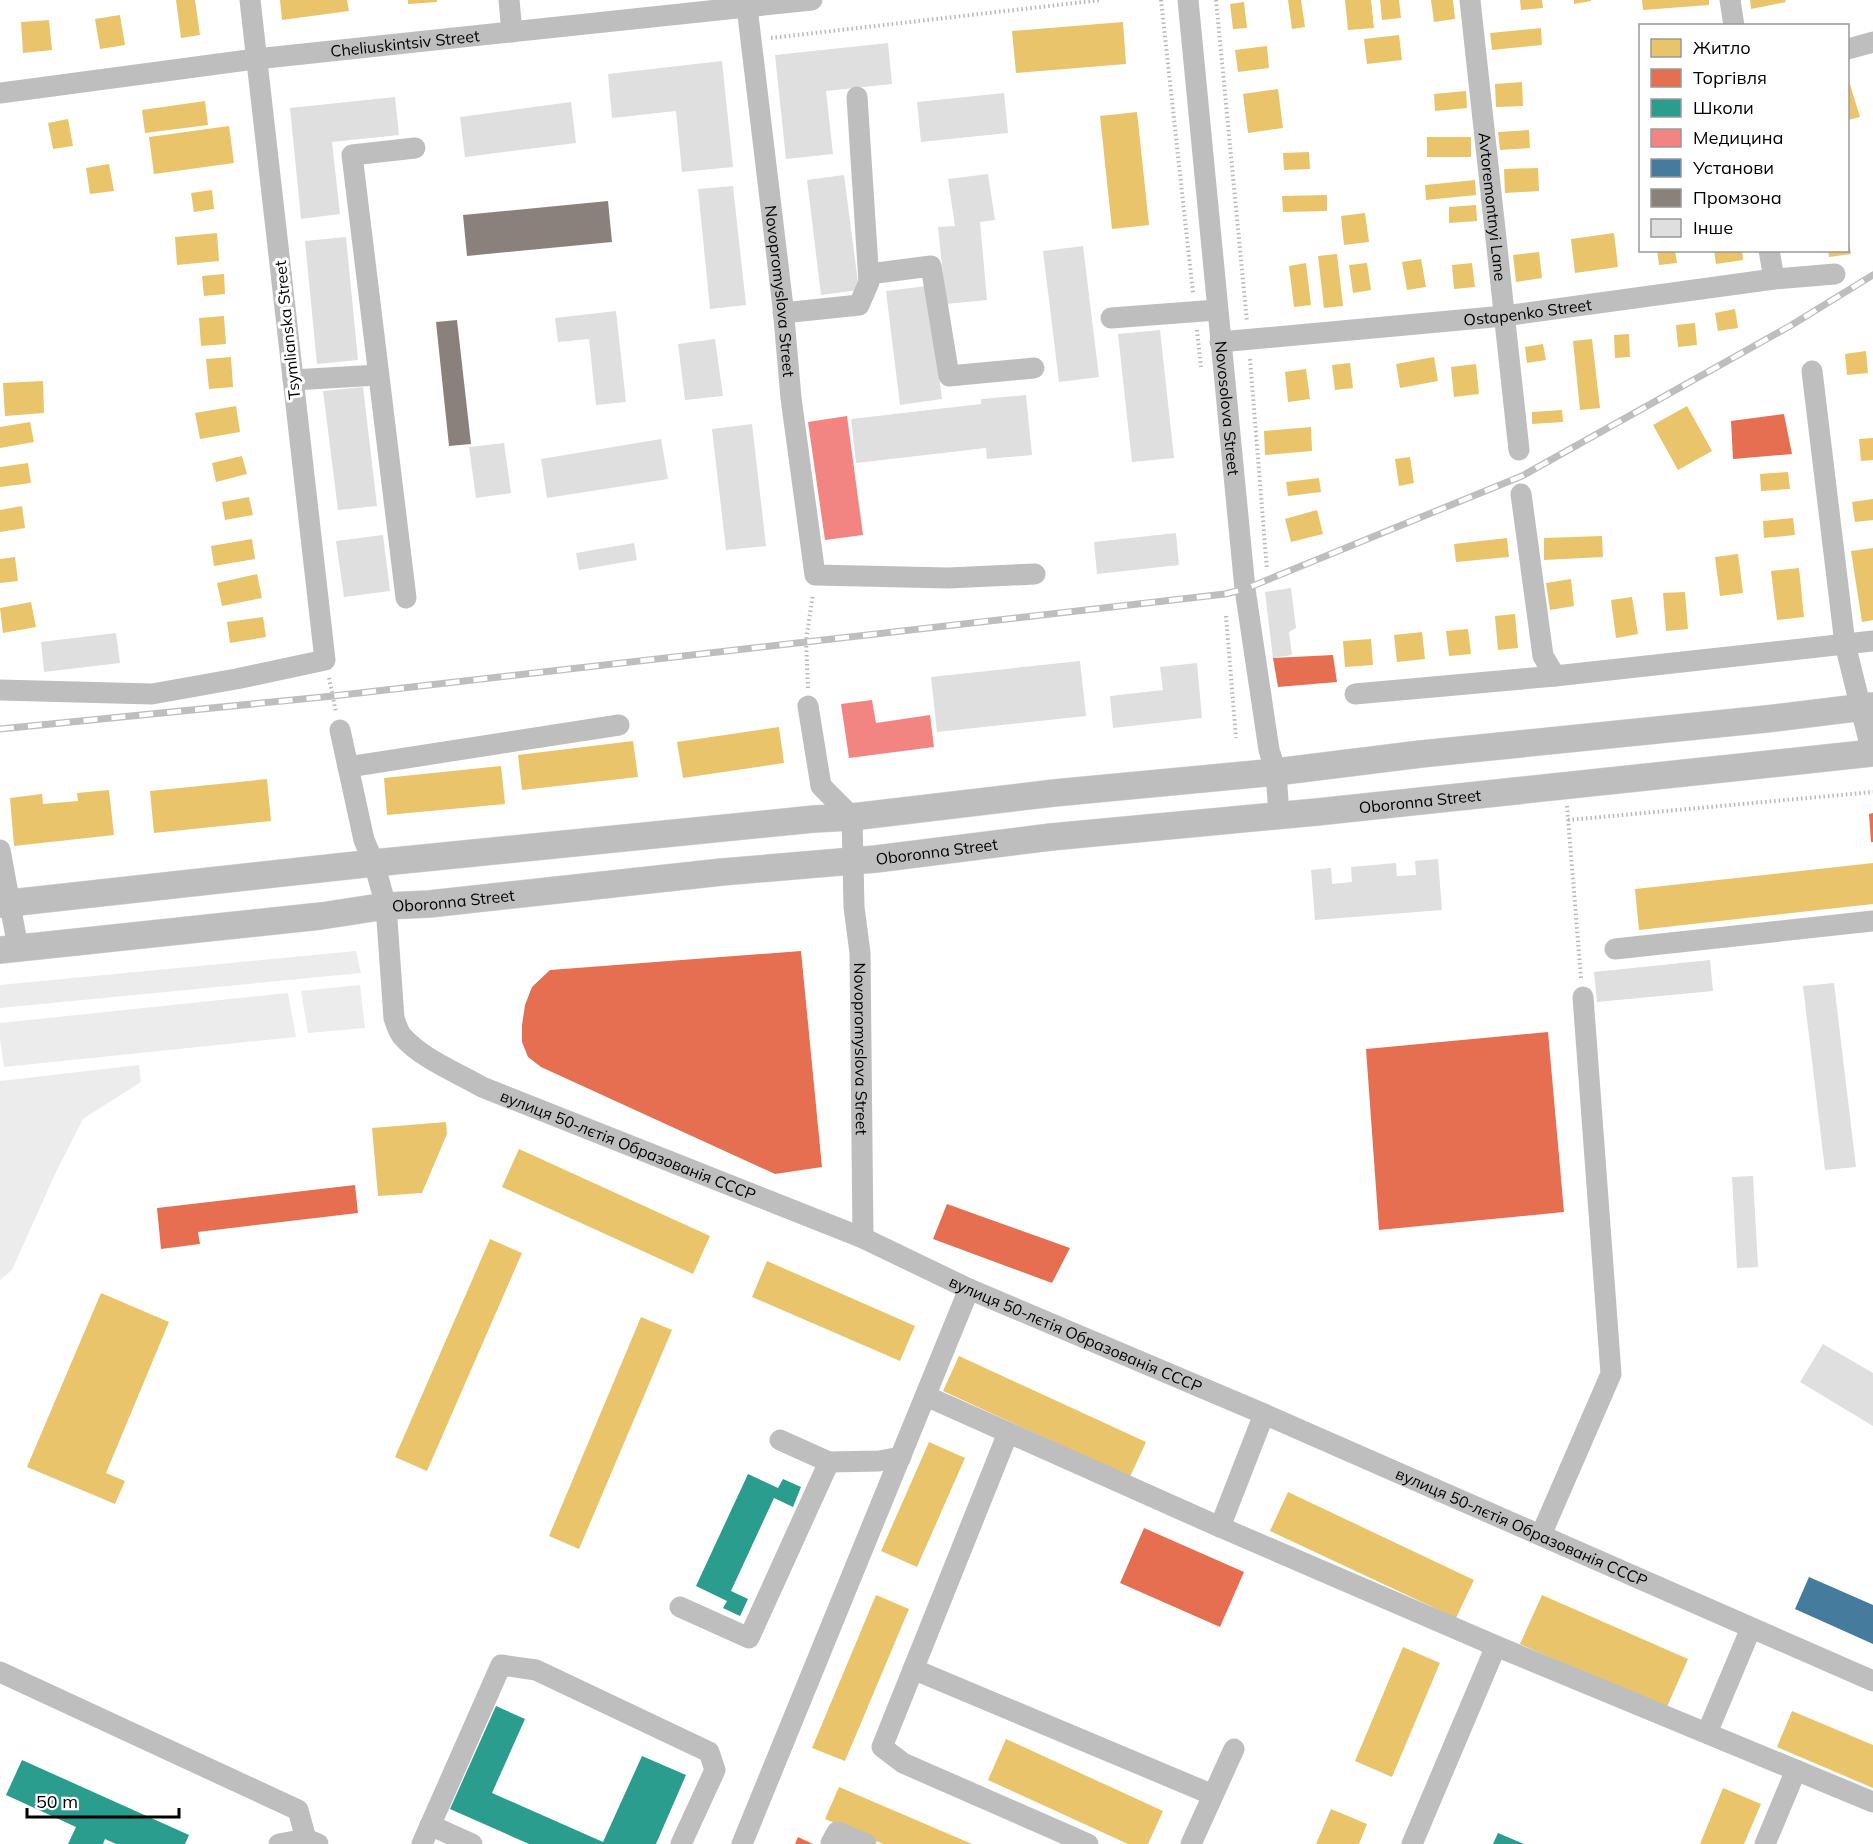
<svg xmlns="http://www.w3.org/2000/svg" width="1873" height="1844" font-family="Mulish,sans-serif">
<style>
.green{fill:#ececec}
.homes{fill:#e9c46a}
.shops{fill:#e76f51}
.schools{fill:#2a9d8f}
.health{fill:#f28482}
.public{fill:#457b9d}
.industry{fill:#8a817c}
.building{fill:#dfdfdf}
.lines{fill:none;stroke-linecap:round;stroke-linejoin:round}
.major-casing{stroke:#dbdbdb;stroke-width:28}
.path{stroke:#b9b9b9;stroke-width:4;stroke-dasharray:1.5 3;stroke-linecap:butt}
.minor{stroke:#bebebe;stroke-width:21}
.major{stroke:#bebebe;stroke-width:27}
.rail-casing{stroke:#bebebe;stroke-width:7}
.rail{stroke:#fff;stroke-width:4.5;stroke-dasharray:14;stroke-linecap:butt}
.labels{text-anchor:middle;stroke-width:6;stroke-linejoin:round;paint-order:stroke}
.street-label{font-size:16px;fill:#000;stroke:#fff}
</style>
<rect width="100%" height="100%" fill="#fff"/>
<!-- green -->
<path class="green" d="M356,951l5,22 -361,35v-23z
M360,985l5,43 -57,5 -7,-42z
M288,993l8,44 -292,30 -4,-28v-16z
M139,1065l2,17 -58,37 -28,55 -43,96 -12,10v-199z"/>
<!-- homes -->
<path class="homes" d="M176,0h19l5,35 -19,3z
M280,0h67l2,11 -67,9z
M408,0h29v2l-29,2z
M1288,0h13l4,27 -13,2z
M1345,0h26l3,28 -26,2z
M1380,0h19l2,18 -19,2z
M1431,0h22l2,19 -21,3z
M1520,0h22l1,8 -22,2z
M1574,0h17v1l-17,3z
M1642,0h67v5l-66,5z
M1750,0h35l1,2 -35,7z
M1244,2l3,26 -14,1 -3,-25z
M120,15l5,30 -25,4 -5,-30z
M49,20l3,30 -29,3 -2,-31z
M1123,22l3,42 -110,9 -4,-42z
M1541,28l1,17 -50,5 -2,-17z
M1399,35l3,25 -35,4 -3,-25z
M1267,46l2,22 -31,4 -3,-22z
M1848,78l12,39 -12,3z
M1522,82l1,24 -27,1 -1,-23z
M1278,89l5,39 -35,5 -5,-39z
M1466,91l1,17 -32,3 -1,-17z
M205,101l3,24 -63,8 -3,-23z
M1137,112l12,113 -37,4 -12,-113z
M68,119l5,27 -20,3 -5,-26z
M229,126l5,37 -80,11 -5,-37z
M1529,130l1,18 -30,2 -2,-18z
M1427,137h44v20h-44z
M1309,152l1,17 -26,1 -1,-17z
M109,164l5,27 -24,3 -4,-26z
M1538,168l1,23 -34,2 -1,-24z
M1475,180l1,15 -50,5 -1,-15z
M212,190l2,19 -20,3 -3,-19z
M1327,195v16l-44,1 -1,-16z
M1476,205l1,16 -28,2v-16z
M1365,213l4,29 -25,3 -3,-29z
M217,233l2,28 -42,4 -2,-28z
M1614,233l4,34 -43,6 -4,-34z
M1848,236l3,18 -22,3 -1,-7h20z
M1657,250h18l2,13 -18,2z
M1714,250h28l1,10 -27,4z
M1539,252l3,26 -26,4 -3,-27z
M1337,254l6,52 -19,2 -6,-52z
M1421,259l5,28 -19,3 -5,-28z
M1306,263l5,42 -17,2 -5,-41z
M1367,263l4,27 -18,3 -4,-28z
M1472,263l3,24 -21,2 -2,-24z
M224,274l1,20 -21,2 -2,-20z
M1735,309l3,19 -20,3 -3,-18z
M224,316l2,28 -25,2 -2,-28z
M1695,323l2,22 -19,2 -2,-22z
M1629,334l1,23 -15,1 -1,-23z
M1592,339l8,69 -20,2 -7,-69z
M1543,344l3,16 -19,3 -2,-16z
M1866,351l2,22 -21,2 -2,-21z
M231,357l2,30 -24,2 -3,-30z
M1434,357l4,24 -38,7 -4,-24z
M1350,363l3,25 -18,2 -3,-25z
M1476,364l3,30 -25,3 -3,-30z
M1306,369l4,30 -22,3 -3,-30z
M43,381l1,32 -39,3 -2,-33z
M236,406l4,26 -40,7 -5,-26z
M1687,406l25,45 -34,19 -25,-45z
M1562,410l1,12 -31,2v-12z
M30,422l4,20 -34,6v-21z
M1311,427l1,24 -47,4 -1,-24z
M1873,438v22l-12,1 -2,-22z
M242,456l5,18 -31,8 -4,-19z
M1410,457l4,26 -15,3 -4,-27z
M28,463l3,20 -31,4v-20z
M1788,472l2,17 -29,2 -1,-17z
M1319,478l2,14 -33,4 -2,-14z
M249,497l4,18 -28,5 -3,-18z
M1873,499v21l-18,2 -3,-20z
M22,506l3,22 -25,4v-22z
M1317,510l6,24 -32,8 -6,-23z
M1793,518l2,17 -31,3 -1,-17z
M1602,536l1,21 -59,3v-22z
M1507,538l2,19 -53,5 -2,-18z
M252,539l3,20 -41,7 -3,-20z
M1873,548v72l-11,2 -11,-71z
M1738,554l5,39 -23,3 -5,-39z
M15,557l3,24 -18,2v-24z
M1799,568l5,49 -27,3 -6,-49z
M257,574l5,24 -40,8 -5,-23z
M1571,579l3,27 -24,4 -4,-27z
M1685,592l3,37 -22,2 -3,-38z
M1632,597l6,37 -22,4 -5,-38z
M31,602l5,25 -33,6 -3,-25z
M1515,614l3,34 -20,2 -3,-34z
M263,617l3,20 -36,6 -3,-21z
M1468,629l3,25 -22,2 -3,-25z
M1422,632l3,27 -28,3 -3,-27z
M1371,639l2,26 -28,2 -2,-26z
M779,727l5,36 -101,15 -6,-36z
M633,741l5,36 -116,13 -4,-35z
M501,766l4,38 -118,11 -3,-37z
M267,779l4,42 -117,12 -4,-42z
M109,790l5,45 -100,11 -4,-48 32,-4 1,10 35,-3 -1,-8z
M1873,863v41l-234,26 -4,-41z
M446,1122l1,12 -25,59 -44,3 -6,-68z
M519,1149l191,87 -17,38 -191,-87z
M490,1239l32,14 -95,218 -32,-14z
M767,1261l148,65 -15,35 -148,-64z
M101,1293l68,29 -63,151 19,8 -10,23 -88,-37z
M641,1317l31,13 -93,219 -30,-13z
M959,1356l187,86 -16,35 -187,-86z
M929,1442l36,16 -48,109 -36,-16z
M1288,1492l186,88 -18,38 -186,-87z
M876,1595l33,14 -64,152 -33,-13z
M1542,1595l146,64 -22,50 -146,-65z
M1403,1647l37,16 -48,114 -37,-16z
M1792,1711l81,34v43l-96,-41z
M1006,1739l157,72 -15,33h-20l-140,-64z
M839,1787l133,57h-89l-58,-25z
M1723,1788l38,16 -17,40h-44z
M1331,1809l36,15 -8,20h-43z"/>
<!-- shops -->
<path class="shops" d="M1784,414l8,40 -59,5 -2,-38z
M1333,655l4,27 -59,5 -5,-29z
M1873,813v29h-2l-2,-28z
M801,951l21,216 -47,7 -234,-107 -13,-10 -6,-15v-17l3,-20 7,-18 18,-17z
M1548,1032l16,180 -185,18 -13,-181z
M355,1185l3,28 -160,19 2,12 -39,5 -4,-41z
M947,1204l123,44 -18,35 -119,-44z
M1144,1528l100,44 -24,55 -100,-44z
M798,1837l15,7h-18z"/>
<!-- schools -->
<path class="schools" d="M748,1474l30,14 5,-9 18,8 -8,20 -19,-9 -43,93 17,8 -8,17 -17,-8 4,-7 -31,-15z
M496,1706l29,13 -33,74 111,49 39,-86 44,19 -30,69h-127l-79,-35z
M22,1760l167,75 -4,9h-69l-11,-5 -2,5h-35l8,-17 -70,-32z
M1498,1833l26,11h-31z"/>
<!-- health -->
<path class="health" d="M847,416l16,119 -38,5 -17,-118z
M872,700l4,23 54,-8 4,32 -85,11 -8,-54z"/>
<!-- public -->
<path class="public" d="M1809,1577l64,28v39l-78,-35z"/>
<!-- industry -->
<path class="industry" d="M608,201l4,41 -145,14 -4,-41z
M457,320l14,124 -22,2 -13,-124z"/>
<!-- building -->
<path class="building" d="M888,43l4,41 -66,7 7,63 -47,5 -11,-104z
M722,61l11,106 -51,5 -6,-61 -64,7 -4,-44z
M1004,93l4,40 -87,9 -4,-40z
M395,97l4,38 -67,7 8,72 -39,5 -11,-111z
M571,102l5,41 -111,14 -5,-40z
M988,174l7,46 -15,2 7,78 -41,4 -8,-77 17,-1 -7,-47z
M844,175l15,115 -38,5 -14,-115z
M733,186l13,119 -36,4 -12,-120z
M346,237l12,123 -41,4 -12,-123z
M1083,246l16,131 -40,5 -16,-131z
M927,286l15,113 -42,6 -14,-114z
M616,311l10,91 -30,3 -7,-66 -31,3 -3,-24z
M1160,330l14,128 -42,4 -14,-128z
M715,339l8,57 -38,4 -7,-56z
M363,387l14,119 -39,4 -15,-119z
M1026,395l6,60 -45,4 -1,-11 -130,15 -5,-44 130,-15v-5z
M752,424l14,122 -40,4 -14,-121z
M661,439l7,40 -121,19 -6,-39z
M504,443l7,50 -35,5 -7,-51z
M1176,533l3,32 -82,9 -3,-32z
M383,535l7,56 -46,6 -8,-56z
M634,543l3,17 -58,10 -3,-17z
M1291,588l5,40 -7,4 3,23 -19,3 -8,-66z
M116,633l4,30 -76,9 -3,-30z
M1080,661l6,55 -149,16 -6,-55z
M1197,663l5,55 -89,10 -3,-32 53,-6 -3,-23z
M1438,859l4,51 -127,10 -4,-50 20,-2 1,16 20,-2 -1,-15 45,-4 1,13 19,-1 -1,-14z
M1710,960l3,31 -116,11 -3,-30z
M1834,983l22,184 -31,3 -22,-184z
M1753,1176l5,91 -21,1 -5,-91z
M1823,1344l50,29v53l-73,-44z"/>
<g class="lines">
<defs>
<g id="major">
<path d="M0,904l374,-41 440,-44 38,-2 202,-24 222,-21 145,-18 345,-35 107,-13"/>
<path id="s8" d="M0,950l321,-34 65,-10 43,-2 293,-32 154,-13 175,-22 266,-25 556,-59"/>
</g>
</defs>
<!-- major casing -->
<use href="#major" class="major-casing"/>
<!-- path -->
<path class="path" d="M1161,0l32,293
M1216,0l31,322
M771,38l330,-38
M1197,330l4,37
M1250,359l17,211
M1226,616l10,122
M329,678l7,34
M808,688l-2,-47 7,-47
M1567,806l14,172
M1568,820l305,-28"/>
<!-- minor -->
<g class="minor">
<path d="M509,0l3,32"/>
<path id="s1" d="M1188,0l57,589 24,161 7,22 3,43"/>
<path id="s2" d="M1470,0l49,450"/>
<path d="M1730,0l4,26"/>
<path id="s3" d="M747,7l36,300 8,91 24,177 133,3 87,-4"/>
<path d="M1848,49l25,-7"/>
<path id="s4" d="M0,93l256,-34 556,-59"/>
<path d="M1769,250l5,29"/>
<path d="M869,274l62,-8 18,110 85,-8"/>
<path d="M783,313l76,-8 10,-23 -12,-185"/>
<path d="M1111,318l106,-8"/>
<path id="s5" d="M1220,342l284,-26 270,-37 61,-5"/>
<path d="M1812,371l33,273 27,109"/>
<path d="M293,380l85,-5"/>
<path d="M1521,494l22,162 12,20 318,-35"/>
<path d="M406,598l-54,-443 63,-7"/>
<path d="M0,690l152,4 84,-15 89,-19 -75,-660"/>
<path d="M1355,694l200,-18"/>
<path id="s6" d="M808,706l13,80 31,31 2,90 6,46 3,285"/>
<path id="s7" d="M340,730l24,110 10,23 12,43 8,112c2,6 4,13 8,18 20,23 54,36 80,51l381,151 106,51 295,125 609,267"/>
<path d="M348,767l271,-42"/>
<path d="M0,850l18,98"/>
<path d="M1615,949l258,-28"/>
<path d="M926,1396l294,131 276,119 377,156"/>
<path d="M1008,1433l-126,314 21,16 185,81"/>
<path d="M829,1462l50,-1 22,-4"/>
<path d="M1220,1527l44,-113"/>
<path d="M1541,1535l70,-161 -28,-377"/>
<path d="M680,1607l69,31 80,-176 -49,-22"/>
<path d="M913,1669l300,126"/>
<path d="M0,1672l298,138 8,29 12,5"/>
<path d="M1707,1733l44,-105"/>
<path d="M430,1825l42,19"/>
<path d="M831,1843l6,-11 29,12"/>
<path d="M279,1844l27,-5"/>
<path d="M422,1844l79,-179 35,5 173,82 6,18 -34,74"/>
<path d="M742,1844l227,-555"/>
<path d="M1191,1844l43,-95"/>
<path d="M1412,1844l84,-198"/>
<path d="M1765,1844l31,-74"/>
</g>
<!-- major -->
<use href="#major" class="major"/>
<defs>
<path id="rail" d="M0,729l333,-33 892,-102 20,-5 277,-113 268,-150 83,-51"/>
</defs>
<!-- rail casing -->
<use href="#rail" class="rail-casing"/>
<!-- rail -->
<use href="#rail" class="rail"/>
</g>
<g class="labels">
<!-- street labels -->
<g class="street-label">
<text dy="6" stroke="none"><textPath href="#s4" startOffset="408">Cheliuskintsiv Street</textPath></text>
<text dy="6" stroke="none"><textPath href="#s2" startOffset="208">Avtoremontnyi Lane</textPath></text>
<text dy="6" stroke="none"><textPath href="#s3" startOffset="286">Novopromyslova Street</textPath></text>
<text dy="6" stroke="none"><textPath href="#s5" startOffset="309">Ostapenko Street</textPath></text>
<text transform="translate(287 330) rotate(-96)" y="6">Tsymlianska Street</text>
<text dy="6" stroke="none"><textPath href="#s1" startOffset="410">Novosolova Street</textPath></text>
<text dy="6" stroke="none"><textPath href="#s8" startOffset="1428">Oboronna Street</textPath></text>
<text dy="6" stroke="none"><textPath href="#s8" startOffset="942">Oboronna Street</textPath></text>
<text dy="6" stroke="none"><textPath href="#s8" startOffset="456">Oboronna Street</textPath></text>
<text dy="6" stroke="none"><textPath href="#s6" startOffset="357">Novopromyslova Street</textPath></text>
<text dy="6" stroke="none"><textPath href="#s7" startOffset="567">вулиця 50-лєтія Образованія СССР</textPath></text>
<text dy="6" stroke="none"><textPath href="#s7" startOffset="1053">вулиця 50-лєтія Образованія СССР</textPath></text>
<text dy="6" stroke="none"><textPath href="#s7" startOffset="1539">вулиця 50-лєтія Образованія СССР</textPath></text>
</g>
</g>
<!-- legend -->
<rect x="1639" y="24" width="210" height="228" fill="#ffffff" stroke="#999999" stroke-width="1.5"/>
<rect x="1651" y="39" width="30" height="18" fill="#e9c46a" stroke="#999999" stroke-width="1.5"/>
<text x="1693" y="54" font-size="18" fill="#000000">Житло</text>
<rect x="1651" y="69" width="30" height="18" fill="#e76f51" stroke="#999999" stroke-width="1.5"/>
<text x="1693" y="84" font-size="18" fill="#000000">Торгівля</text>
<rect x="1651" y="99" width="30" height="18" fill="#2a9d8f" stroke="#999999" stroke-width="1.5"/>
<text x="1693" y="114" font-size="18" fill="#000000">Школи</text>
<rect x="1651" y="129" width="30" height="18" fill="#f28482" stroke="#999999" stroke-width="1.5"/>
<text x="1693" y="144" font-size="18" fill="#000000">Медицина</text>
<rect x="1651" y="159" width="30" height="18" fill="#457b9d" stroke="#999999" stroke-width="1.5"/>
<text x="1693" y="174" font-size="18" fill="#000000">Установи</text>
<rect x="1651" y="189" width="30" height="18" fill="#8a817c" stroke="#999999" stroke-width="1.5"/>
<text x="1693" y="204" font-size="18" fill="#000000">Промзона</text>
<rect x="1651" y="219" width="30" height="18" fill="#dfdfdf" stroke="#999999" stroke-width="1.5"/>
<text x="1693" y="234" font-size="18" fill="#000000">Інше</text>
<!-- scale -->
<path d="M27 1808v9h152v-9" fill="none" stroke="#000000" stroke-width="3"/>
<text x="36" y="1808" font-size="18" fill="#000000" stroke="#ffffff" stroke-width="4.5" paint-order="stroke">50 m</text>
</svg>
